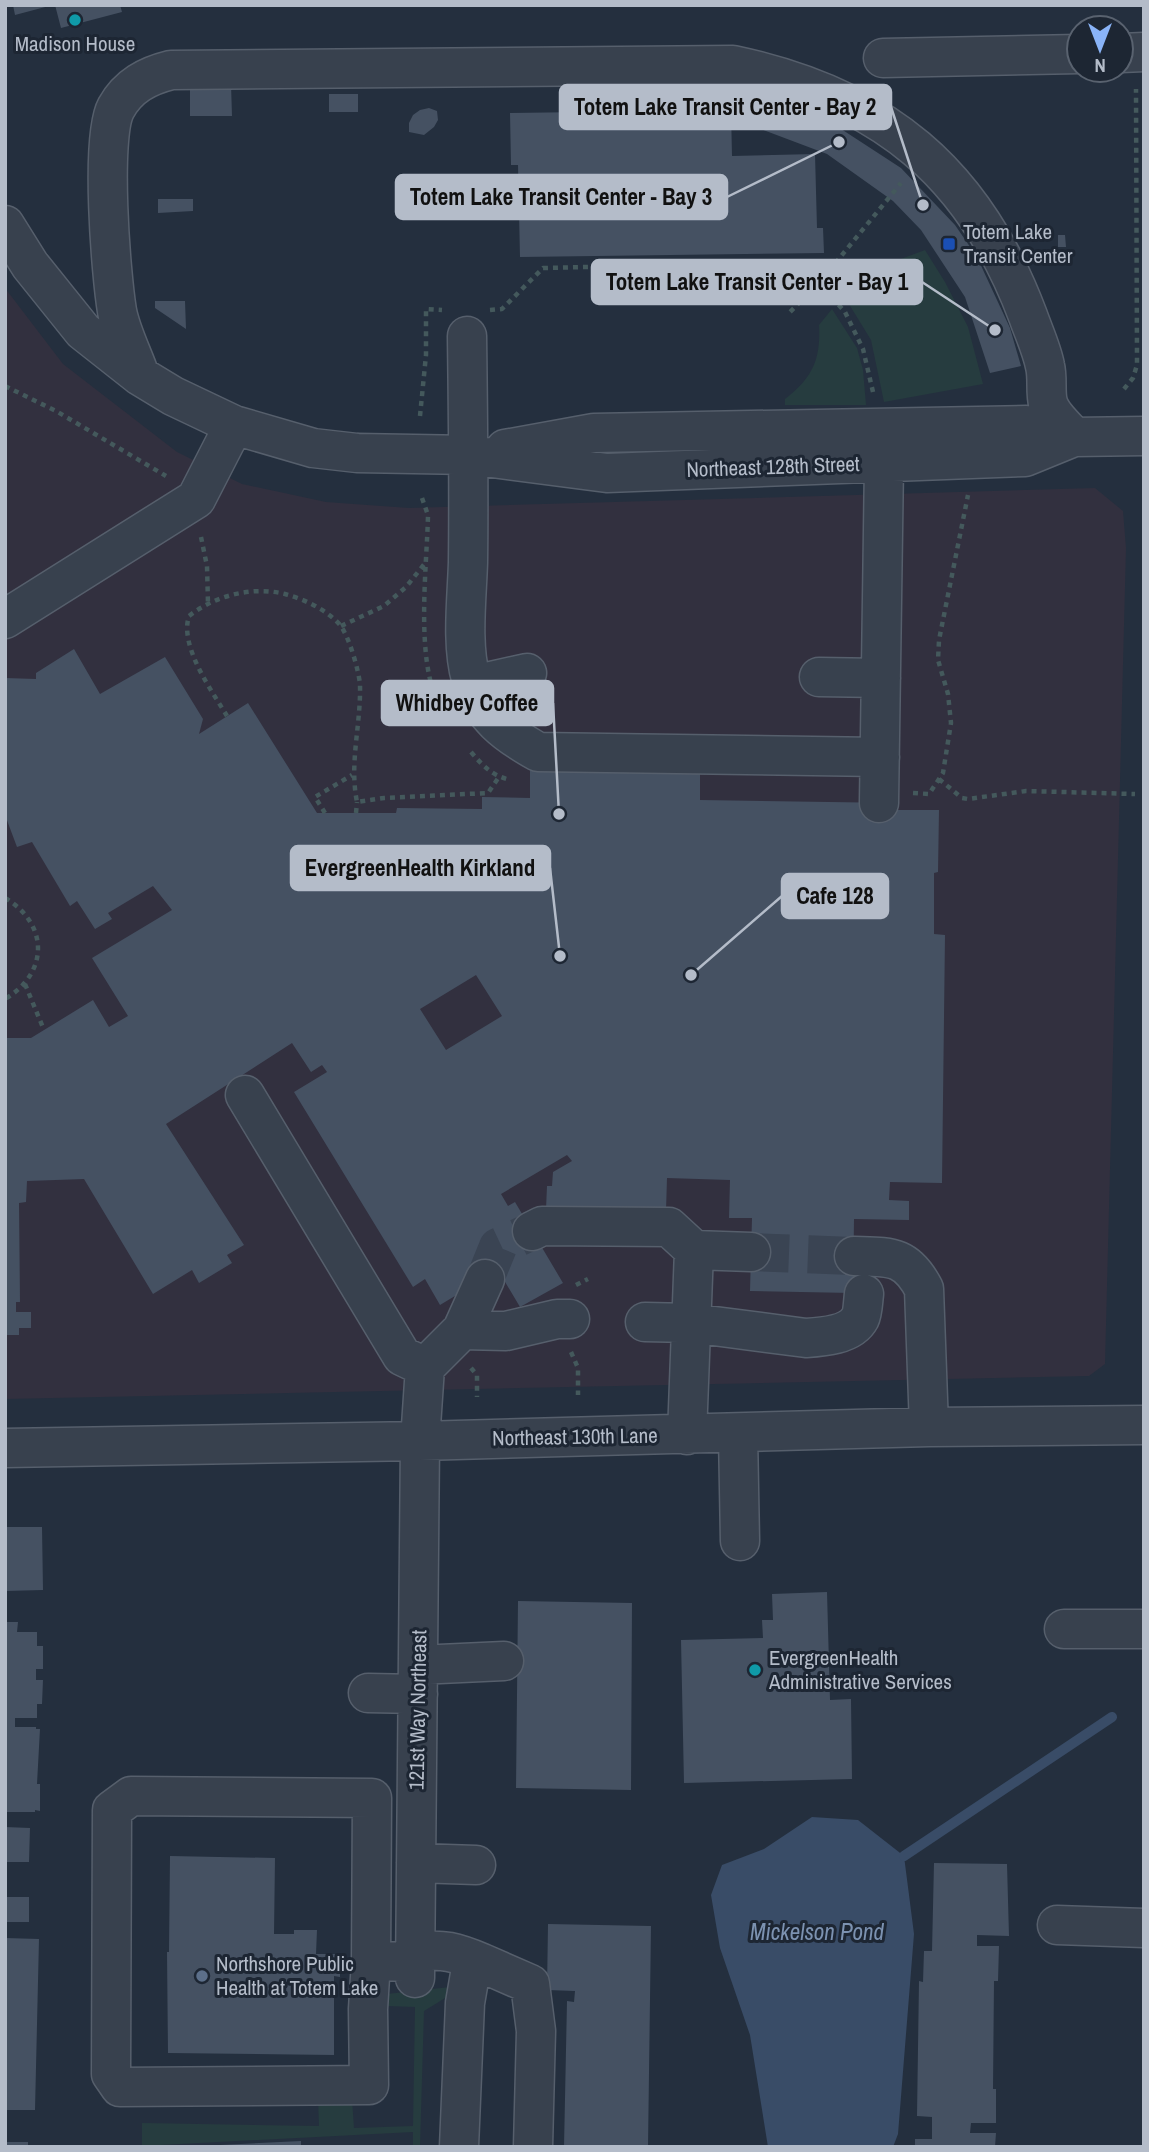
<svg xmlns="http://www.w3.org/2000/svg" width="1149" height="2152" font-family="'Archivo Narrow',sans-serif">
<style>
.medical{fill:#32303f}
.green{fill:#263c3f}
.water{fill:#394c67}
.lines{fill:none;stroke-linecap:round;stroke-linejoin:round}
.stream{stroke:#394c67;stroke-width:10}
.building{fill:#455162;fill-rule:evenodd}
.minor-tunnel{stroke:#3a4453;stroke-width:38;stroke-dasharray:38 19;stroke-linecap:butt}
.minor-casing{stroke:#565f6c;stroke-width:41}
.path{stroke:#44595c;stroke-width:4.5;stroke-dasharray:5 5;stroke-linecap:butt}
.minor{stroke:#38414e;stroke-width:38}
.culture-dot{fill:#0f9aa8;stroke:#1d2633;stroke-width:2.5}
.transit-dot{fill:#1a4fb4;stroke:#1d2633;stroke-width:2.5}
.service-dot{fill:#5c6f8a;stroke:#1d2633;stroke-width:2.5}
.labels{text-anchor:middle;stroke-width:6;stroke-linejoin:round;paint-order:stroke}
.poi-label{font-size:21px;fill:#b4bcc9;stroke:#1d2633;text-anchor:start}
.street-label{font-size:21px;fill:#b4bcc9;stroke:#1d2633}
.water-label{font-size:23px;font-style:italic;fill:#7c92b1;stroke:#1d2633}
.leader{fill:none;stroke:#b4bcc9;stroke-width:2.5}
.callout-dot{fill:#b4bcc9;stroke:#1d2633;stroke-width:2.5}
.callout{fill:#b4bcc9;stroke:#b4bcc9;stroke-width:2.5}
.callout-label{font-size:23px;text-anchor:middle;font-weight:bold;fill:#111}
</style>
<rect width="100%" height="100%" fill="#242f3e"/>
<!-- medical -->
<path class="medical" d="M5,288l58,76 114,88 65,32 84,18 83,6 686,-20 28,23 3,37 -21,816 -16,12 -1084,23z"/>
<!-- green -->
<path class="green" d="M925,250l20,32 23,45 15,57 -99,18 -13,-62 -27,-44 30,-27z
M832,309l25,39 6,22 3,35h-81v-6c27,-21 36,-39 34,-74z
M450,1987v8l-26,16 -4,136h-7v-15l-271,14v-23l177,3 -1,-28 34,1 2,29 59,-2 2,-119 -28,-1v-12z"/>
<!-- water -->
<path class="water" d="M812,1817l46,3 46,36 10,78 -16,200 -5,13h-125l-18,-112 -30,-87 -9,-53 11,-30 42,-16z"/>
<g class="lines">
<!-- stream -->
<path class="stream" d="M904,1856l208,-139"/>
</g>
<!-- building -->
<path class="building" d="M13,5h35l1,1 -34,9z
M55,5h65l2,7 -61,16z
M190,84h41l1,32h-42z
M329,94h29v18h-29z
M761,97l74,28 66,43 54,57 22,32 33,71 11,38 -31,7 -25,-76 -44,-67 -28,-29 -66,-47 -74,-28z
M429,108l8,3 1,9 -4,7 -10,8 -15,-3v-9l4,-8 7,-5z
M731,110l1,46 83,-2 2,74h6l1,25 -304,4 -2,-92h-7l-1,-52z
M158,199h35v12l-35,2z
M1058,235h7l1,12h-8z
M155,301h30l1,28 -31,-21z
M74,649l26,45 65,-37 38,62 -4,15 49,-31 69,110h79l1,-5 85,1v-12l48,1v-34l170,3v33l197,3v7h42l-1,62 -4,1v61l11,1 -3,248 -52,-1 -1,18 20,1v19l-55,-1 -1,74 -103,-2 2,-73h-23l1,-38 -63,-2 -1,33 -120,-2 1,-23h5l1,-14 19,-11 -5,-6 -66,39 7,12 7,-4 48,81 -43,24 -22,-37 -58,35 -15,-26 -12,8 -119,-195 33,-20 -5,-7 -11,7 -19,-29 -126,81 78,121 -17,10 5,8 -33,20 -7,-13 -39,24 -69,-115 -57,2 -1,21 -7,1 1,99h-4v10h15v16h-12v7h-14v-297h26l62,-38 16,27 19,-11 -36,-58 80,-48 -19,-24 -45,27 4,6 -17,10 -18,-28 -7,5 -38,-64 -15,5 -12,-32v-137l31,1v-6zM476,975l26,41 -56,34 -26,-41z
M5,1527h37l1,63 -38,1z
M827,1592l3,108 21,-1 1,80 -168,4 -3,-143 82,-2 -1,-18h11l-1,-26z
M518,1601l114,2 -1,187 -115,-2z
M5,1622h13l-1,10h20v14h6v23h-7v11h7l-1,24h-5v14h-22v9h21v2h4l-3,55h3v27l-5,-1v2h-30z
M5,1827l25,1 -1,34h-24z
M170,1856l105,2 -1,76h20v-4h23l-1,24h24v23l-6,-1v79l-166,-2 -1,-101h2z
M934,1863l73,1 2,72 -32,-1v11h22l-1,35h-4l-1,108h3v34h-25l-1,10h26l-1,14h-80v-8h17v-22l-15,-1 2,-135 4,1 1,-31h8z
M5,1897h24v25h-24z
M548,1924l103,2 -3,221h-84l3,-146 7,1 1,-11 -28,-1z
M5,1938l34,1 -4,171h-30z
M301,2141v6h-81v-2z
M5,2142h23v5h-23z"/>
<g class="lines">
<!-- minor-tunnel -->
<path class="minor-tunnel" d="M751,1252l103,4
M485,1279l13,-32 34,-16"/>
<defs>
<path id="minor" d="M1121,53l23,-1
M883,58l196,-4
M5,225l25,40 53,66 57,45 33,20 61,29 79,23 44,5 113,2 137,18 418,-16 49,-20
M467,336c1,75 2,150 1,226 -1,35 -7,83 3,117 10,37 35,55 67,73l342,5
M140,376c-7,-21 -19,-43 -23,-65 -6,-36 -17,-174 -1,-203 12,-22 31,-32 55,-38l562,-5c150,32 241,107 295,251 6,17 14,34 17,50 3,12 0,26 3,37 3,12 18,25 26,34
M505,449l89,-16 432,-8 48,12 70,-1
M5,619l191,-120 38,-74
M819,677l62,1
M473,685l54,-12
M879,803l5,-340
M245,1095l157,261 23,11
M532,1231l10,-5 127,1 25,23
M854,1256c35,1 52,-2 70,33l5,138
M645,1322l46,1 115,15c17,-1 45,-3 54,-20 3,-6 3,-17 4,-24
M462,1330l44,1 51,-12h13
M738,1434l2,107
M687,1435l7,-185 57,2
M5,1448l415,-7 509,-14 215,-2
M1064,1629h80
M418,1665l86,-4
M368,1693l50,1
M416,1863l60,2
M1057,1925l87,3
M415,1953c26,-6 43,0 67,10
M371,1961l1,-163 -241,-2 -19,14 -1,264 9,13 249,-2 -1,-76 3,-48 44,1
M415,1978l5,-537 5,-74 37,-37 23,-51
M459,2147l6,-144 5,-29 12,-11 48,21 6,47 -3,116"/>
</defs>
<!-- minor casing -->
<use href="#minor" class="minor-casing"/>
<!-- path -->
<path class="path" d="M490,310l12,-1 41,-41 253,-6 23,21 -30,30
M5,386l51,25 110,65
M1124,389l9,-11 4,-13 -1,-276
M873,392l-10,-43 -18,-37 -26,-29 82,-100
M420,416l6,-61v-46l16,1
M422,498l6,17c-1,51 -13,145 11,189
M201,537l6,29 1,38
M341,626l43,-20 22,-19 20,-25
M227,716c-15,-25 -48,-70 -38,-100 27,-21 64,-30 96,-22 19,5 42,16 55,31 9,11 19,46 20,60 1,40 -11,78 -3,117l27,-4 104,-5 11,-16
M471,752c12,14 21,24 40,28
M939,779l23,19 6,1 58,-8 109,3
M913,793l16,1 14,-21 8,-50 -3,-29 -10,-34 1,-20 29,-145
M325,813l-10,-16 37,-22
M356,813l1,-11
M5,898c44,26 44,75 0,101
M25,984l19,46
M576,1285l12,-6
M571,1352l7,16v27
M471,1368l6,7v22"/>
<!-- minor -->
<use href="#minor" class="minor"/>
</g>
<!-- markers -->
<g class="culture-dot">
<circle cx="75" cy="20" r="7"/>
<circle cx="755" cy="1670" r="7"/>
</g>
<rect class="transit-dot" x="942" y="237" width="14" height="14" rx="3.5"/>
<circle class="service-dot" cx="202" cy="1976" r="7"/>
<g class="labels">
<!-- poi labels -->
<g class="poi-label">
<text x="75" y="51" text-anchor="middle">Madison House</text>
<text x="963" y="239">Totem Lake<tspan x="963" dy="24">Transit Center</tspan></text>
<text x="769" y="1665">EvergreenHealth<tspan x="769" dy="24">Administrative Services</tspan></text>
<text x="216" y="1971">Northshore Public<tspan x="216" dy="24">Health at Totem Lake</tspan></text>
</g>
<!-- street labels -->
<g class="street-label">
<text transform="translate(773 467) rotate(-2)" y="7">Northeast 128th Street</text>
<text transform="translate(575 1437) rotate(-1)" y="7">Northeast 130th Lane</text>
<text transform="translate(418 1710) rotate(-89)" y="7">121st Way Northeast</text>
</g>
<!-- water labels -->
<g class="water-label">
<text x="817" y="1940">Mickelson Pond</text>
</g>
</g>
<!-- callouts -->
<path class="leader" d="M923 205L891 107M839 142L727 197M995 330L922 282M559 814L553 703M560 956L550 868M691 975L782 896"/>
<g class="callout-dot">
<circle cx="923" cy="205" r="7"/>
<circle cx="839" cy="142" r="7"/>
<circle cx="995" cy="330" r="7"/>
<circle cx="559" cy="814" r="7"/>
<circle cx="560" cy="956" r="7"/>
<circle cx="691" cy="975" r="7"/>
</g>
<g class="callout">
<rect x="560" y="85" width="331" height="44" rx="7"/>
<rect x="396" y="175" width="331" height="44" rx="7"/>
<rect x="592" y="260" width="330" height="44" rx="7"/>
<rect x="382" y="681" width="171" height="44" rx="7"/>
<rect x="291" y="846" width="259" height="44" rx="7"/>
<rect x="782" y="874" width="106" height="44" rx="7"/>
</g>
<g class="callout-label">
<text x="725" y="115">Totem Lake Transit Center - Bay 2</text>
<text x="561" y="205">Totem Lake Transit Center - Bay 3</text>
<text x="757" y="290">Totem Lake Transit Center - Bay 1</text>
<text x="467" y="711">Whidbey Coffee</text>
<text x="420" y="876">EvergreenHealth Kirkland</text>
<text x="835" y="904">Cafe 128</text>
</g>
<!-- border -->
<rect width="1149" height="2152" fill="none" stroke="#b4bcc9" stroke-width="14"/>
<!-- north arrow -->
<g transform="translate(1100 49) rotate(180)"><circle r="33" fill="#1d2633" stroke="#59626f" stroke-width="2"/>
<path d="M0-5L12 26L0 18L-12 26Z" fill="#8ab4f8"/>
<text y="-10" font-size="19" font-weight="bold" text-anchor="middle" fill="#b4bcc9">N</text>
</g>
</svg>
